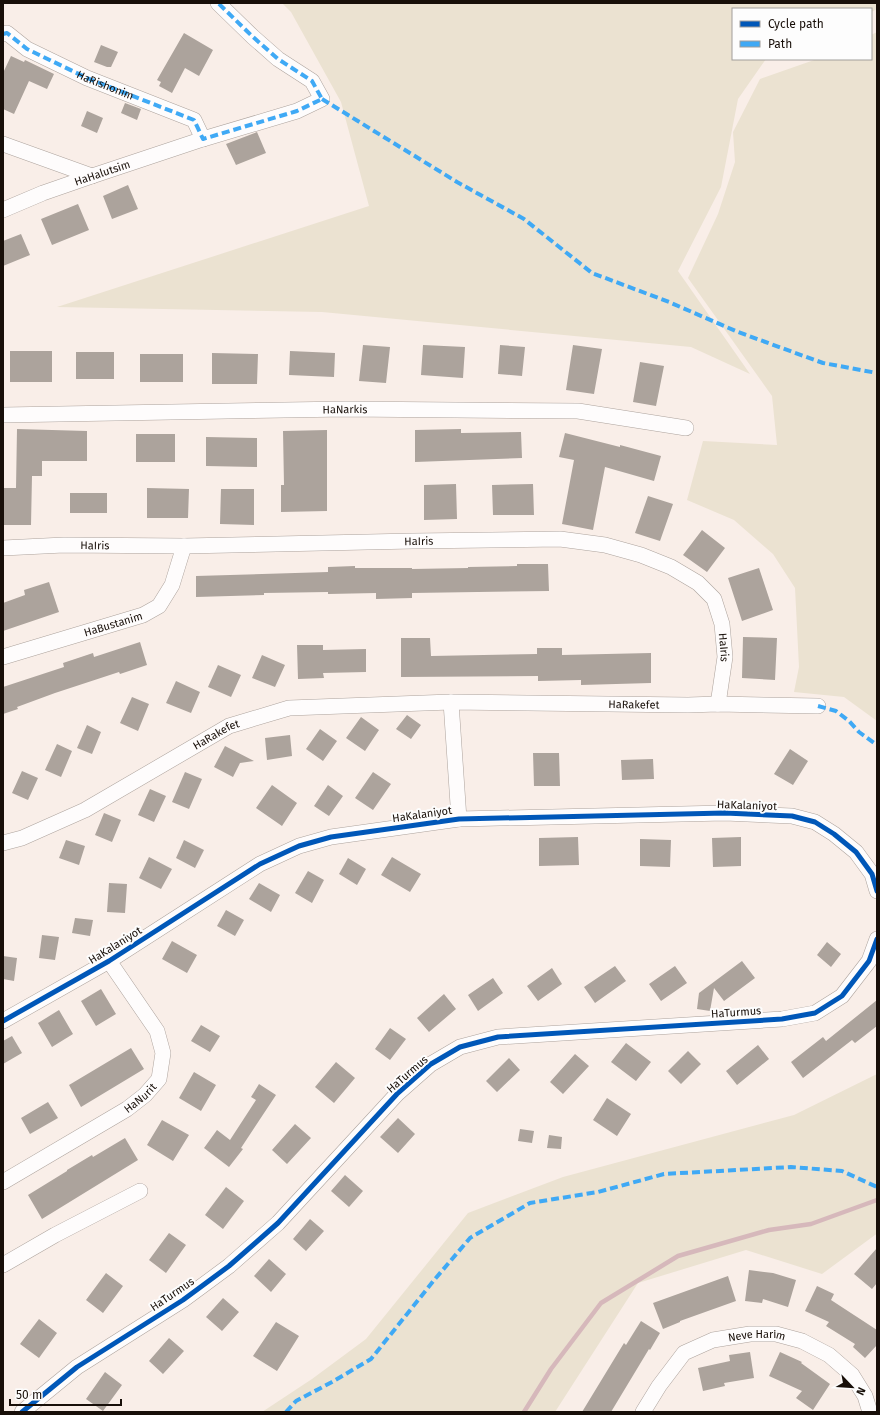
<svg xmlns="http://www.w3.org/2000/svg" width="880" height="1415" font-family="'Fira Sans',sans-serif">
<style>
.green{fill:#ebe2d1}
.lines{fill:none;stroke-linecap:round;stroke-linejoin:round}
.stream{stroke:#d6b8bb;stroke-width:4.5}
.building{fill:#aca39c}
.street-casing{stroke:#ada39d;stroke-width:16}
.street{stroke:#fefcfc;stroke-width:15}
.quiet{stroke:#3fa9f5;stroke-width:4;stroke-dasharray:8 4;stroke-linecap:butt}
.cycleway-casing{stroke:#fdfdfd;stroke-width:8}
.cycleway{stroke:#0057b8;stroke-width:5}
.labels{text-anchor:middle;stroke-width:4;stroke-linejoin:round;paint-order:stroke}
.street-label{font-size:11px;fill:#180f09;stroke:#fdfdfd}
</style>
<rect width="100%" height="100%" fill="#f9eee8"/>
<!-- green -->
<path class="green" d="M282,3h595v6l-6,3v-3h-138v50h33l-28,40 -17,88 -43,84 72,103 -59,-27 -369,-35 -265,-5 312,-101 -28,-104 -50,-90z
M877,32v689l-33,-24 -50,-5 5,-25 -4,-79 -22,-34 -39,-34 -47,-20 16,-59 74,4 -5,-49 -84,-118 30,-64 17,-52 -2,-30 27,-53 57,-20h54v-24z
M877,1074v160l-2,1 -53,39 -76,-24 -108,33 -83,129h-293l50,-33 54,-40 102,-126 95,-36 231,-62z"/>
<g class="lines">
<!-- stream -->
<path class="stream" d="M524,1412l27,-43 50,-66 77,-47 91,-26 42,-6 66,-24"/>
</g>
<!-- building -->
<path class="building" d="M184,33l29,17 -14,26 -14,-8 -13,25 -13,-7 2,-4 -4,-2z
M101,45l17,7 -7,15h-4l-13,-5z
M11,56l13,6 1,-2 29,14 -7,15 -18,-8 -15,33 -11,-5v-36z
M125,103l16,6 -4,11 -16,-7z
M87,111l16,7 -6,15 -16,-7z
M257,132l9,21 -30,12 -10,-21z
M128,185l10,24 -26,10 -9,-23z
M78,204l11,26 -37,15 -11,-26z
M21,234l9,21 -27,11v-25z
M363,345l27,2 -4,36 -27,-2z
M423,345l42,2 -2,31 -42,-3z
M500,345l25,2 -3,29 -24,-2z
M573,345l29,4 -8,45 -28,-4z
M10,351h42v31h-42z
M290,351l45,2 -1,24 -45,-2z
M76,352h38v27h-38z
M212,353l46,1 -1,30h-45z
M140,354h43v28h-43z
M640,362l24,4 -8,40 -23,-4z
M17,429l70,2v30h-45v15h-10l-1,49h-28v-37h13z
M461,429v4l60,-1 1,26 -107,4v-32z
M327,430v81l-46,1v-27h3l-1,-54z
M565,433l55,14v-2l41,11 -7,25 -49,-14 -12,63 -31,-6 12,-64 -15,-3z
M136,434h39v28h-39z
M206,437l51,1v29l-51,-1z
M456,484l1,35 -33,1v-35z
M533,484l1,31h-41l-1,-30z
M147,488l42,1 -1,29h-41z
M221,489h33v36l-34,-1z
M70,493h37v20h-37z
M648,496l25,8 -13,37 -25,-8z
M702,530l23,18 -18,24 -24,-17z
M517,564h31l1,27 -137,2v5l-36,1v-6l-48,1v-2l-64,1v2l-68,2v-21l132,-4v-5l27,-1v2h57v1l56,-1v-1l49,-1z
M759,568l14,42 -31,11 -14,-43z
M49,582l10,30 -56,19v-28l22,-8 -1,-5z
M743,637l34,1 -2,42 -33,-2z
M401,638h29l1,18 106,-2v-6h25v7l89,-2v30l-70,2v-5l-43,1v-5l-137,1z
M140,642l7,23 -27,9 -1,-2 -64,21 -38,14 1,2 -15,5v-27l61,-20 -1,-4 30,-10 1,4z
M297,645h26v5l43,-1v23l-43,1 1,5 -26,1z
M262,655l23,10 -10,22 -23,-9z
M218,665l23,10 -10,22 -23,-10z
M176,681l24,11 -9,21 -25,-10z
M132,697l17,7 -11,27 -18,-8z
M407,715l14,10 -10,14 -15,-10z
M361,717l18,13 -14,21 -19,-13z
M87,725l14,7 -9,22 -15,-6z
M320,729l17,12 -14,20 -17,-12z
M290,735l2,21 -25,4 -2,-22z
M57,744l15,7 -11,26 -16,-7z
M225,746l29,15 -14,2 -7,14 -19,-10z
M790,749l18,12 -15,24 -19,-11z
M533,753h26l1,33h-26z
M653,759l1,20 -32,1 -1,-20z
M22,771l16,7 -10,22 -16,-7z
M185,772l17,7 -13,30 -17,-7z
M373,772l18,12 -18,26 -18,-12z
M272,785l25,18 -15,23 -26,-18z
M328,785l15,11 -14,20 -15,-10z
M150,789l16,7 -12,26 -16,-7z
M104,813l17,7 -9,22 -17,-7z
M578,837l1,28 -40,1v-28z
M741,837v29l-28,1 -1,-29z
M640,839l31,1 -1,27 -30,-1z
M66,840l19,6 -6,19 -20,-7z
M184,840l20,10 -9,18 -19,-10z
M149,857l23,12 -11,20 -22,-11z
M392,857l29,17 -11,18 -29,-17z
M348,858l18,11 -9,16 -18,-11z
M308,871l16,9 -12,23 -17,-10z
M109,883l18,1 -2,29 -18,-1z
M259,883l21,12 -9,17 -22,-13z
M226,910l18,10 -9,16 -18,-10z
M75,918l18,2 -3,16 -18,-3z
M42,935l17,2 -4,23 -16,-2z
M172,941l25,14 -10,18 -25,-14z
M827,942l14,12 -10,13 -14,-12z
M3,956l14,2 -3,23 -11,-2z
M742,961l13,17 -31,23 -10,-13 -4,23 -13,-2 2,-16z
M615,966l11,15 -31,22 -11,-16z
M675,966l12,17 -26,18 -12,-17z
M552,968l10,16 -24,17 -11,-15z
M493,978l10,15 -25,18 -10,-16z
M101,989l15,25 -20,12 -15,-25z
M444,994l12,15 -27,23 -12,-14z
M877,1000v26l-22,17 -3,-3 -49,38 -12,-16 32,-25 3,4z
M59,1010l14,24 -21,13 -14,-24z
M201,1025l19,11 -10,16 -19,-11z
M390,1028l16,11 -16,21 -15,-11z
M12,1036l10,17 -19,11v-23z
M626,1043l25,19 -15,19 -25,-19z
M758,1045l11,14 -32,26 -11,-14z
M131,1048l13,21 -63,38 -12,-22z
M688,1051l13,13 -20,20 -13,-13z
M575,1054l14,12 -26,28 -13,-12z
M509,1058l11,12 -23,22 -11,-11z
M336,1062l19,16 -21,25 -19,-16z
M194,1072l22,13 -15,26 -22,-13z
M259,1084l17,11 -35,53 2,1 -14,18 -25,-19 13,-18 13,10 26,-40 -5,-3z
M607,1098l24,16 -14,22 -24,-16z
M48,1102l10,16 -28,16 -9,-16z
M398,1118l17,16 -17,19 -18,-16z
M162,1120l27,15 -16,26 -26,-16z
M295,1124l16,14 -24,26 -15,-14z
M520,1129l14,2 -2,12 -14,-2z
M549,1135l13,2 -1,12 -14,-1z
M125,1138l13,22 -96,59 -14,-24 39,-24v-1l25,-15 1,2z
M345,1175l18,16 -14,16 -18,-16z
M226,1187l18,14 -21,28 -18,-14z
M310,1219l14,12 -18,20 -13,-12z
M169,1233l17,12 -20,28 -17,-13z
M877,1248v35l-5,6 -18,-15z
M269,1259l17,15 -15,18 -17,-16z
M749,1270l24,3 23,7 -8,27 -25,-8 -1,4 -17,-2z
M106,1273l17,13 -20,27 -17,-13z
M728,1276l8,25 -56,20v1l-17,7 -10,-26z
M817,1286l17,8 -3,6 46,30v15l-12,13 -12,-11 2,-3 -29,-18 3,-4 -24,-11z
M223,1298l16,14 -17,19 -16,-14z
M39,1319l18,14 -18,25 -19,-14z
M641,1321l19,12 -10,17 -1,-1 -38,63h-29l42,-69 2,2z
M276,1322l23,14 -22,35 -24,-15z
M169,1338l15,13 -21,23 -14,-13z
M750,1352l4,26 -30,5 1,3 -22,5 -5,-23 32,-7 -1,-6z
M780,1352l22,10 -1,1 29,21 -17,26 -17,-12 6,-7 -33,-15z
M105,1372l17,13 -19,26 -17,-12z"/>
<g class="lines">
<defs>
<g id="street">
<path d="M3,34l4,-1 20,16 60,29 107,42 9,19"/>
<path d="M3,144l89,32"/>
<path id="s1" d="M3,210l40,-17 49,-17 111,-37 94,-28 25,-12 -10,-18 -34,-22 -25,-22 -35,-34"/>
<path id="s2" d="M3,415l343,-6 232,2 108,17"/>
<path id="s3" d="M3,548l61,-3 120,1 229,-5 147,-2 45,6 36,10 30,12 27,16 16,16 8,25 3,33 -7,47"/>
<path id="s4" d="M3,657l140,-42 16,-9 13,-21 12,-39"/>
<path d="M451,702l8,117"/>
<path id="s5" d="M3,843l19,-5 63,-28 144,-84 60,-18 162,-6 237,3 30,-1 100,2"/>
<path d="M3,1021l106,-60 151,-97 39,-18 32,-9 128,-18 266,-6 67,3 23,6 19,12 22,18 16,22 5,17"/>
<path id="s6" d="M3,1182l124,-73 18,-14 14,-16 4,-26 -6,-22 -48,-70"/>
<path d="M3,1265l52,-30 85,-44"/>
<path d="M22,1412l55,-45 106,-67 46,-34 49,-43 119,-129 34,-30 29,-17 38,-10 284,-18 33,-6 27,-17 27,-35 8,-22"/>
<path id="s7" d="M643,1412l16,-26 25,-33 29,-13 37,-6h26l26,7 27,14 23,20 13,21 5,16"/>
</g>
</defs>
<!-- street casing -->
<use href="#street" class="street-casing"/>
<!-- street -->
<use href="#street" class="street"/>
<!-- quiet -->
<g class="quiet">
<path id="s8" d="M3,34l4,-1 20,16 60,29 107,42 9,19 94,-28 25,-12 -10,-18 -34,-22 -25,-22 -35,-34"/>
<path d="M322,99l135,83 67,37 68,54 77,29 69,30 85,31 54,10"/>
<path d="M818,706l18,5 13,10 10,11 18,13"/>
<path d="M286,1412l10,-11 36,-19 39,-23 64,-80 35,-41 60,-35 68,-11 66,-18 127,-7 51,4 35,16"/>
</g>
<defs>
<path id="cycleway" d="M3,1021l106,-60 151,-97 39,-18 32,-9 128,-18 266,-6 67,3 23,6 19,12 22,18 16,22 5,17
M22,1412l55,-45 106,-67 46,-34 49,-43 119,-129 34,-30 29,-17 38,-10 284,-18 33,-6 27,-17 27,-35 8,-22"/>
</defs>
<!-- cycleway casing -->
<use href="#cycleway" class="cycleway-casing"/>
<!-- cycleway -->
<use href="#cycleway" class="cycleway"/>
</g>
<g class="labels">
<!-- street labels -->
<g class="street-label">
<text dy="4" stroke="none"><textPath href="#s8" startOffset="116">HaRishonim</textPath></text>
<text dy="4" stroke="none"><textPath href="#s1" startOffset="106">HaHalutsim</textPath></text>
<text dy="4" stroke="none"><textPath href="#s2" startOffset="342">HaNarkis</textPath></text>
<text dy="4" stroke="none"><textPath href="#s3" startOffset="416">HaIris</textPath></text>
<text dy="4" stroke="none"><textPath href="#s3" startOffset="92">HaIris</textPath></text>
<text dy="4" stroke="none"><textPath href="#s4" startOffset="115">HaBustanim</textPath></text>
<text dy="4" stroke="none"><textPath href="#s3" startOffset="776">HaIris</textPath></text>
<text dy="4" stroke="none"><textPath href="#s5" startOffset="663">HaRakefet</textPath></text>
<text dy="4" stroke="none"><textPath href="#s5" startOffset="240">HaRakefet</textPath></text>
<text transform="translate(747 805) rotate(2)" y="4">HaKalaniyot</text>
<text transform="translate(422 814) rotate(-8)" y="4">HaKalaniyot</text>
<text transform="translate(115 945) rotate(-32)" y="4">HaKalaniyot</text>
<text transform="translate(736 1012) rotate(-4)" y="4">HaTurmus</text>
<text transform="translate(407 1074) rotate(-41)" y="4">HaTurmus</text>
<text dy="4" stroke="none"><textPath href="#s6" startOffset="161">HaNurit</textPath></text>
<text transform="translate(172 1294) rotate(-34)" y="4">HaTurmus</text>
<text dy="4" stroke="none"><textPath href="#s7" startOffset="148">Neve Harim</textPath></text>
</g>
</g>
<!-- border -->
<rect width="880" height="1415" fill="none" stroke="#180f09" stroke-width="8"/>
<!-- legend -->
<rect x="732" y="8" width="140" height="52" fill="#fdfdfd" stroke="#a19e9b"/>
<rect x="740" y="21" width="20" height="6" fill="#0057b8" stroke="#a19e9b"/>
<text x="768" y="28" font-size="12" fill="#180f09">Cycle path</text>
<rect x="740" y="41" width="20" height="6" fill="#3fa9f5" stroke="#a19e9b"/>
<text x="768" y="48" font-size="12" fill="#180f09">Path</text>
<!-- north arrow -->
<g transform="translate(852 1387) rotate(115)" stroke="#fdfdfd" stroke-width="3" paint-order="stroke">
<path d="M0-3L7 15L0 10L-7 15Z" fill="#180f09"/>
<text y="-6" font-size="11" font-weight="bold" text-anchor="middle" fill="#180f09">N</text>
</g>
<!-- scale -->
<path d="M10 1399v6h111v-6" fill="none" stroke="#180f09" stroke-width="2"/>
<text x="16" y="1399" font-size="12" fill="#180f09" stroke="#fdfdfd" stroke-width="3" paint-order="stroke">50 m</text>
</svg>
